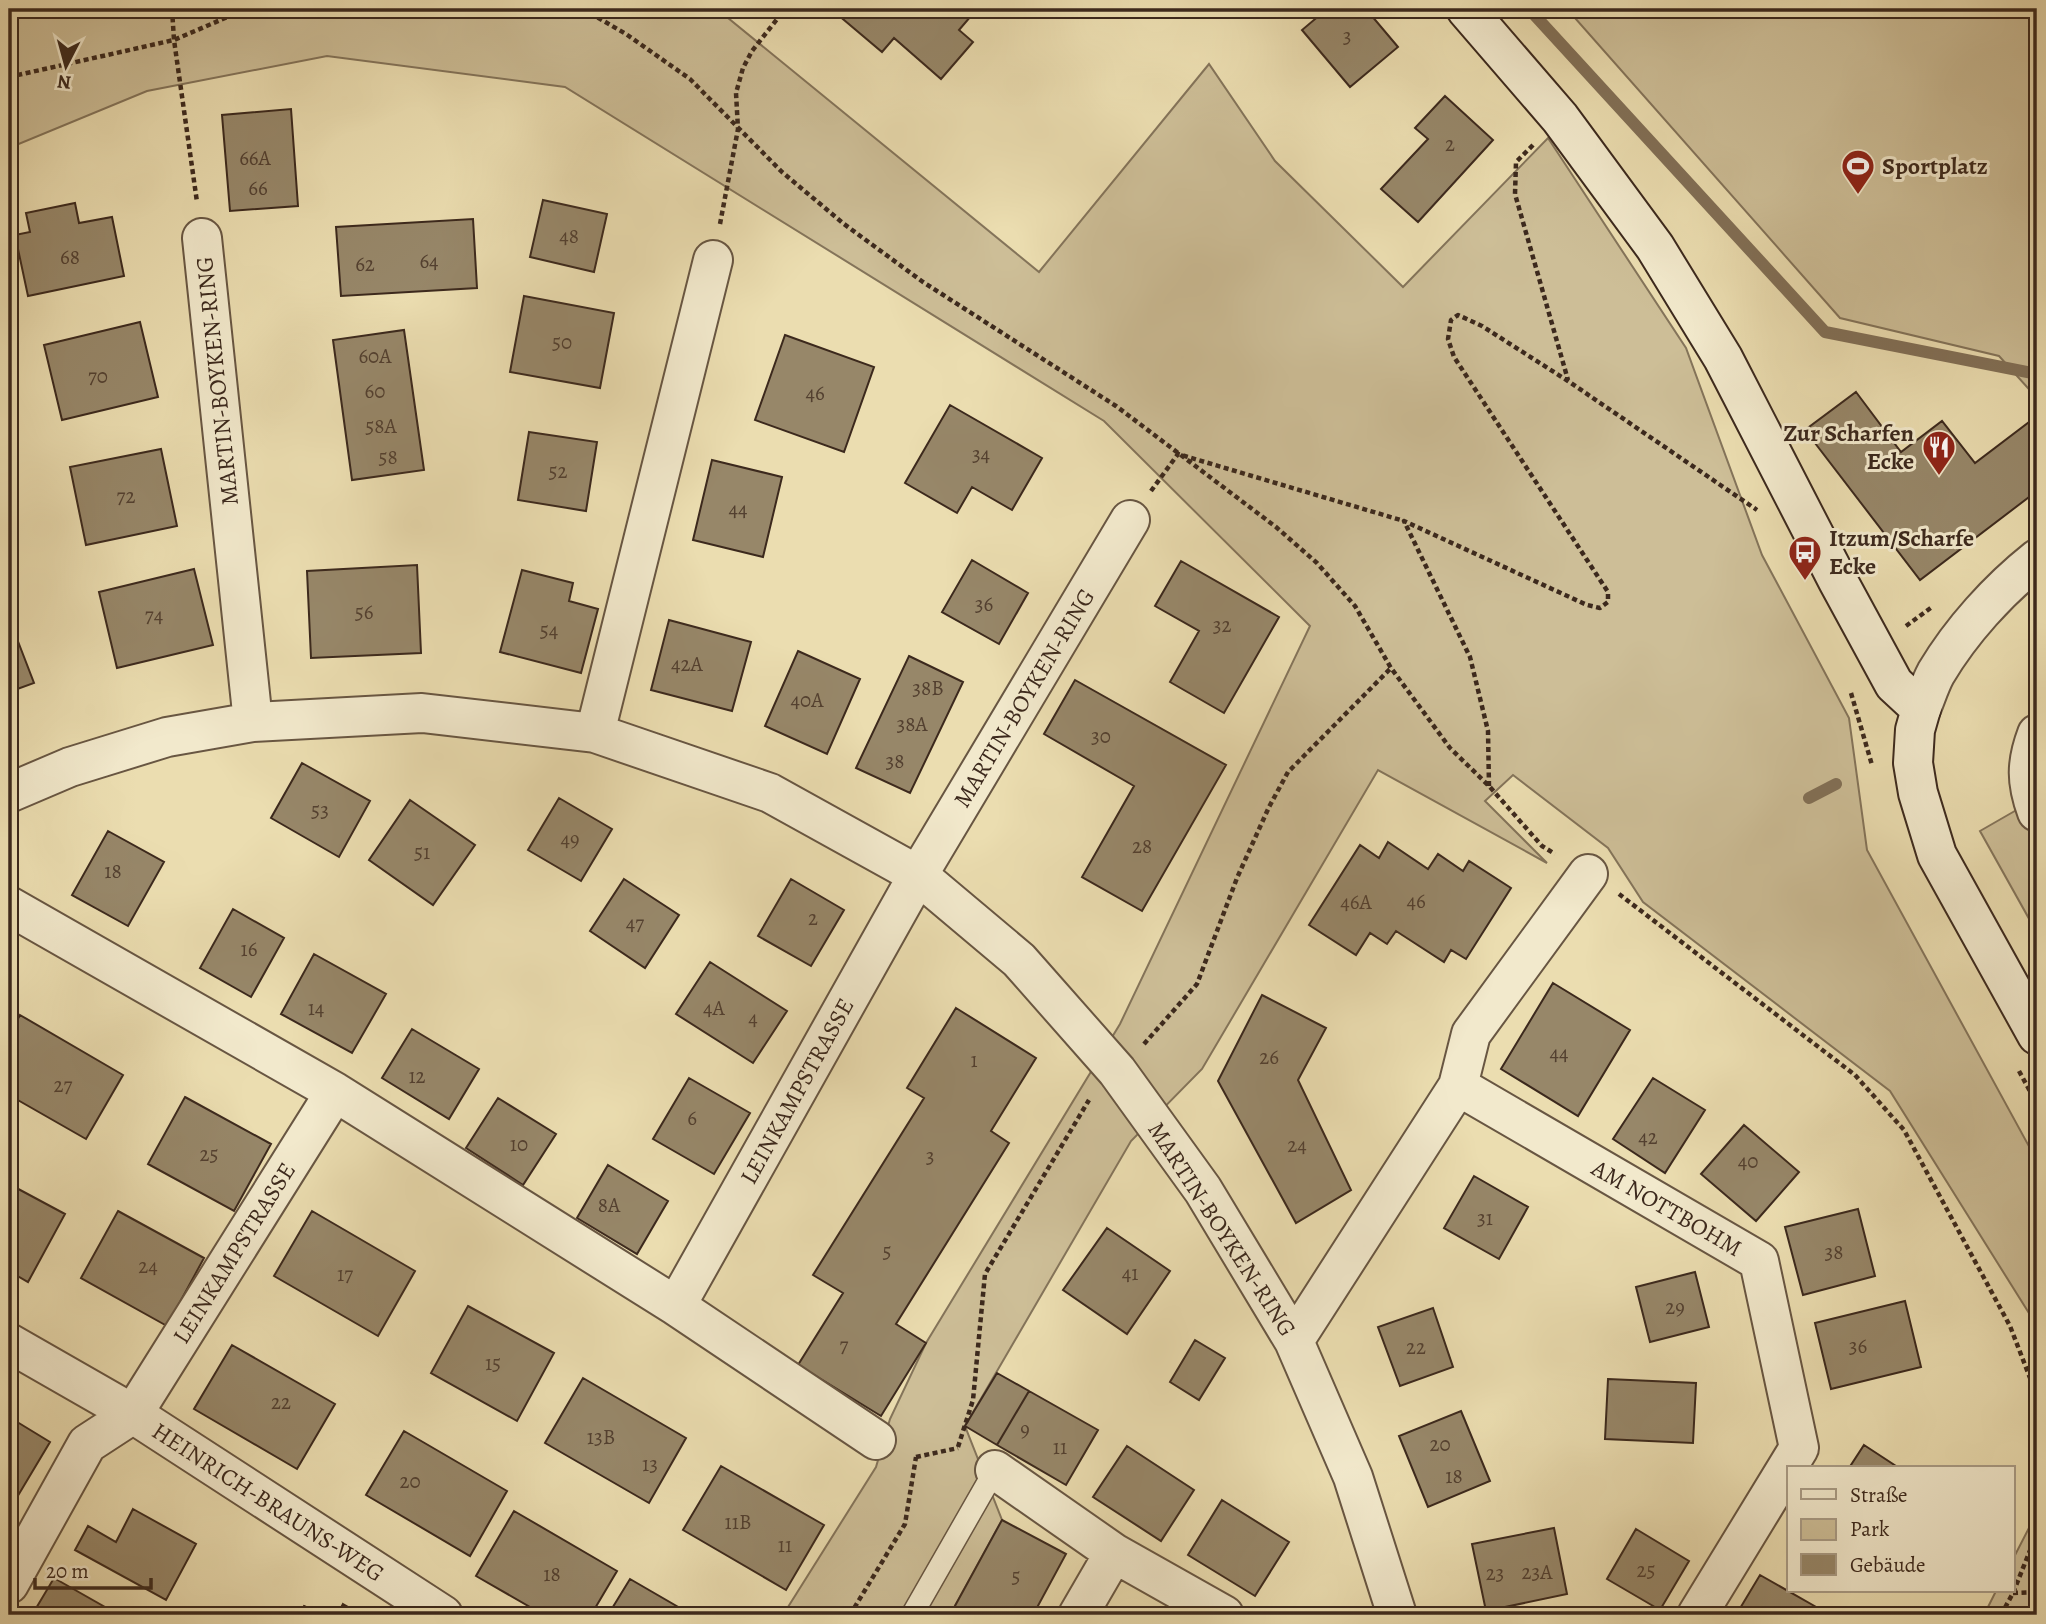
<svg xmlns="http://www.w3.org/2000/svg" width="2046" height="1624" font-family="Alegreya,serif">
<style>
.green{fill:#cdbe97;stroke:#84745a;stroke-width:2}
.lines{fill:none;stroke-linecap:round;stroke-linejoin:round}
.stream{stroke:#827057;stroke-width:12}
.building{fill:#978769;stroke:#3c291d;stroke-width:2}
.service-casing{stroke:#685642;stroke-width:24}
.minor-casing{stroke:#685642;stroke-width:42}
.tertiary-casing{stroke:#685642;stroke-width:42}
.secondary-casing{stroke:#3c291d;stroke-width:42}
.path{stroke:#3c291d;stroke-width:4.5;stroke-dasharray:5 3.5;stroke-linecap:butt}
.service{stroke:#f2e9cc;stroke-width:21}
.minor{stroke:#f2e9cc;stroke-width:38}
.tertiary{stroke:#f2e9cc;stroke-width:38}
.secondary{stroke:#f2e9cc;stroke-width:38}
.labels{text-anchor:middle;stroke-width:6;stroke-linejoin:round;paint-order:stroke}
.number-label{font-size:21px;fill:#534030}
.poi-label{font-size:24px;font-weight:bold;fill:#3c291d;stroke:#f2e9cc;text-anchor:start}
.street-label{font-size:24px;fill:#3c291d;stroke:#f2e9cc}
</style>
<rect width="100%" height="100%" fill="#ebddb0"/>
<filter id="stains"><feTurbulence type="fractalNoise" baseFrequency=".00286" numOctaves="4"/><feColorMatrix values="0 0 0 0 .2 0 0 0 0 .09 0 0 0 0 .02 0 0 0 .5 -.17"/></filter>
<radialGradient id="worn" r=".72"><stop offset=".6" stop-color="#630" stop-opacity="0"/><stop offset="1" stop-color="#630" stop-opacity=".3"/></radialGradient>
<!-- green -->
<path class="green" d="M9,9h708l322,263 170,-208 66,97 128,126 145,-149 138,210 76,207 87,163 18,132 170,311v165l-147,-235 -247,-189 -35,-54 -95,-73 -28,26 62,62 -169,-93 -176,299 -71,72 -166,285 37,94 -52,95h-167l93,-148 14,-48 36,-76 194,-319 190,-398 -206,-205 -539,-334 -238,-31 -180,35 -138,57z
M1567,9h470v389l-38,-42 -159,-38z
M2020,808l17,30v95l-57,-102z
M2037,1455v160h-53l12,-24h17v-32l18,-35z"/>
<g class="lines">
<!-- stream -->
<path class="stream" d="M1529,9l296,323 212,42
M1809,798l27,-14"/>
</g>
<!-- building -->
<path class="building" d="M831,9h146l-18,21 14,12 -32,37 -47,-41 -12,14z
M1327,9h39l32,38 -48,40 -48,-57z
M1445,96l48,44 -75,82 -37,-33 47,-50 -13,-11z
M291,109l7,97 -68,5 -8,-96z
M543,200l64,14 -13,58 -64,-15z
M75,203l4,20 33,-6 12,59 -96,20 -13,-61 15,-3 -4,-19z
M473,219l4,69 -136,8 -5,-69z
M524,296l90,17 -14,75 -90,-16z
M140,322l18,75 -96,23 -18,-75z
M404,330l20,140 -72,10 -19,-140z
M785,335l89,32 -30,85 -89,-32z
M1856,392l45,60 41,-31 33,42 62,-47v75l-117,89 -115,-150z
M950,405l92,53 -30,52 -40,-23 -15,26 -52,-30z
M529,432l68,10 -11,69 -68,-11z
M161,449l16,77 -91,19 -16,-78z
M712,460l70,17 -19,80 -70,-17z
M972,560l56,33 -29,51 -57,-32z
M1181,561l98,56 -55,96 -54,-31 29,-51 -44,-25z
M417,565l4,88 -110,5 -4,-87z
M194,569l19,76 -96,23 -18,-76z
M522,570l51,13 -4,18 29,8 -17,64 -81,-21z
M9,618l25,65 -25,9z
M669,620l82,22 -19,69 -81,-21z
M798,651l62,28 -33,75 -62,-28z
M909,656l54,26 -53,111 -54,-25z
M1075,680l151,85 -84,146 -60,-34 52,-91 -90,-52z
M302,763l68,38 -31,56 -68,-39z
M559,798l53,31 -31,52 -53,-31z
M410,800l65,45 -42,60 -64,-45z
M108,831l56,31 -36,64 -56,-31z
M1388,842l40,27 10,-15 25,17 6,-10 42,27 -45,71 -15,-9 -7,12 -48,-31 -9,13 -17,-11 -14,22 -47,-30 51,-80 19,13z
M624,879l55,36 -34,53 -55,-37z
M791,879l53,31 -33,56 -53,-30z
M233,909l51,29 -33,59 -51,-29z
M314,954l72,40 -34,59 -71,-39z
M710,962l77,49 -34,52 -77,-49z
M1553,983l77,47 -52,86 -77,-47z
M1262,995l64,33 -28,52 53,110 -55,33 -78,-142z
M956,1008l80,50 -45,73 18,12 -113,181 30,19 -45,73 -83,-51 45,-72 -30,-18 111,-177 -17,-10z
M20,1015l103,60 -37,64 -77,-44v-60z
M412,1029l67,40 -30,50 -67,-41z
M689,1078l61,35 -36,61 -61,-35z
M1653,1078l52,32 -40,63 -52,-34z
M185,1097l86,47 -37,67 -86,-47z
M498,1098l58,36 -33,51 -57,-37z
M1744,1125l55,47 -43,49 -55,-47z
M608,1165l60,36 -31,53 -60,-36z
M1474,1176l54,31 -29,52 -55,-31z
M9,1184l56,30 -37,68 -19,-11z
M1858,1209l17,67 -72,19 -18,-68z
M118,1211l86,47 -37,68 -86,-48z
M312,1211l103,60 -37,65 -104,-60z
M1107,1228l63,43 -43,63 -64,-44z
M1695,1272l14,55 -59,15 -14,-55z
M1905,1301l16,66 -90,22 -16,-66z
M468,1306l86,47 -37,68 -86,-48z
M1433,1308l20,59 -53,19 -22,-59z
M1195,1340l30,18 -26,42 -29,-18z
M232,1345l103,59 -38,65 -103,-60z
M997,1373l32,18 -32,54 -32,-19z
M583,1378l103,60 -37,65 -104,-60z
M1608,1379l88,4 -3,60 -88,-4z
M1029,1391l69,39 -32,55 -69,-40z
M1461,1411l29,70 -62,26 -29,-71z
M9,1417l41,25 -37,62 -4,-2z
M404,1431l103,60 -37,65 -104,-61z
M1864,1445l35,23h-50z
M1127,1446l67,44 -33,51 -68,-44z
M721,1466l103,59 -38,65 -103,-60z
M1222,1500l67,42 -34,54 -67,-41z
M133,1509l63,35 -30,56 -91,-50 13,-24 28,16z
M514,1511l103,60 -26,44h-47l-68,-39z
M1002,1520l64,34 -33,61h-83z
M1554,1528l13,66 -81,17 -14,-67z
M1636,1529l53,32 -29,49 -53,-31z
M1760,1575l58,33 -4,7h-78z
M54,1578l65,37h-87z
M630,1579l62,36h-84z
M343,1604l19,11h-25z
M304,1606l18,9h-23z"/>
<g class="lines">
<defs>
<path id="service" d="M912,1615l83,-145"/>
<path id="minor" d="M202,238l51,484
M595,733l118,-473
M2037,734c-11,29 -11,48 0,78
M9,793l61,-26 97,-30 86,-15 169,-9 173,20 175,60 148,82 101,85 98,111 86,119 91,151 59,136 44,138
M9,906l326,186 -202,322 310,201
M1458,1086l301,175 40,187 -102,167
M335,1092l341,214 242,-431 212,-355
M676,1306l200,134
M1294,1341l164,-255 13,-52 117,-160
M9,1343l124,71 -46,30 -78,140
M995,1470l119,83
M1078,1615l36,-62 110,62"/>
<path id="tertiary" d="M1921,709c5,-12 9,-25 15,-36 25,-42 62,-83 101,-114"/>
<path id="secondary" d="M1466,9l94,109 95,129 68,111 115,223 56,103 27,25 -6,21 -2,33 5,30 19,62 100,180"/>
</defs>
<!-- service casing -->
<use href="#service" class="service-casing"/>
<!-- minor casing -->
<use href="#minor" class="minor-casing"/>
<!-- tertiary casing -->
<use href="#tertiary" class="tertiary-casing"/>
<!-- secondary casing -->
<use href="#secondary" class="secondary-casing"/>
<!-- path -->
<path class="path" d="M172,9l2,31 23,162
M583,9l43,25 64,45 92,93 62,52 79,58 193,124 160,121 41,36 38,43 36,62 59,80 39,38 53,60 13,8
M9,77l165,-37 72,-31
M1533,145l-17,17 -1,32 53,186
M720,224l18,-95 -2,-36 7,-25 9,-17 33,-42
M1151,491l27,-37 226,67
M1906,626l26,-19
M1851,693l21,72
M1489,786l-1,-55 -18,-74 -66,-136 183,84 13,3 8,-6v-10l-154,-235 -6,-18 3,-19 7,-5 24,11 86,55 189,129
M1619,894l236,181 49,55 106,196 27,70
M1144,1044l53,-60 40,-106 32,-71 19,-35 103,-104
M2019,1071l18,33
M958,1447l15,-47 12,-126 104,-174
M916,1457l42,-9
M2013,1593l24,-1
M850,1615l55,-91 11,-67
M2001,1615l12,-22 24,-60"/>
<!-- service -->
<use href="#service" class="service"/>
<!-- minor -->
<use href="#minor" class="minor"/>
<!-- tertiary -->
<use href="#tertiary" class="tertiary"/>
<!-- secondary -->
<use href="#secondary" class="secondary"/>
</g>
<!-- icons -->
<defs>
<symbol id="stadium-pin" viewBox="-11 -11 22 30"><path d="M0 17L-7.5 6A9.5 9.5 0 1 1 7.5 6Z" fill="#8f2418" stroke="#f2e9cc"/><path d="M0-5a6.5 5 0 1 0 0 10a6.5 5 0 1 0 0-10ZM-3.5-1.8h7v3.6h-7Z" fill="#fff"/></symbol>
<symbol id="restaurant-pin" viewBox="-11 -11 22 30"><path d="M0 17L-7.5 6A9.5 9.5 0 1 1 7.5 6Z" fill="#8f2418" stroke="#f2e9cc"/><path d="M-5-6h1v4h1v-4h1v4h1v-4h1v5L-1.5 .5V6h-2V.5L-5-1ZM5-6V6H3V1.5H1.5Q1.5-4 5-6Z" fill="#fff"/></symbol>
<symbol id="bus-pin" viewBox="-11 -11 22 30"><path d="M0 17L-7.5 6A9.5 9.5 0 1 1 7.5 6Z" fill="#8f2418" stroke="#f2e9cc"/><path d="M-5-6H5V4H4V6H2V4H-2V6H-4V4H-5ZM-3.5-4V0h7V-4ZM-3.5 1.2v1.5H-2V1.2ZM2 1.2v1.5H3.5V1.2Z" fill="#fff"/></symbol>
</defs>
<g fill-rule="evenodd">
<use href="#stadium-pin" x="1839" y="147" width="38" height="52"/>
<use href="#restaurant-pin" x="1920" y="428" width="38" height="52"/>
<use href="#bus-pin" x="1786" y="533" width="38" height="52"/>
</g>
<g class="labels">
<!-- number labels -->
<g class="number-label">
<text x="1347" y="43">3</text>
<text x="1450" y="151">2</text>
<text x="255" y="165">66A</text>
<text x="258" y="195">66</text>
<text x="569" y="243">48</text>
<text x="70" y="264">68</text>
<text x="429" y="268">64</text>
<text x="365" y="271">62</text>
<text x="562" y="349">50</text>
<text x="375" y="363">60A</text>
<text x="98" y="383">70</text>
<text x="375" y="398">60</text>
<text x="815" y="400">46</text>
<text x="381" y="433">58A</text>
<text x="981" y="461">34</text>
<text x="388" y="464">58</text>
<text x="558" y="478">52</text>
<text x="126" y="503">72</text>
<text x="738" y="516">44</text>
<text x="984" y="611">36</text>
<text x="364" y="619">56</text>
<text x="154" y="622">74</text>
<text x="1222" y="632">32</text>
<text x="549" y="637">54</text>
<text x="687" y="671">42A</text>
<text x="928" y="695">38B</text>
<text x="807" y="707">40A</text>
<text x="912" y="731">38A</text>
<text x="1101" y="743">30</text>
<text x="895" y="768">38</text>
<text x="320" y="817">53</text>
<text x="570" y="846">49</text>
<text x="1142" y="853">28</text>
<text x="422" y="859">51</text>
<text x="113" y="878">18</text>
<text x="1416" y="908">46</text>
<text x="1356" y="909">46A</text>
<text x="813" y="925">2</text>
<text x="635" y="930">47</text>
<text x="249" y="956">16</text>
<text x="316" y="1015">14</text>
<text x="714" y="1015">4A</text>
<text x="753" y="1025">4</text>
<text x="1559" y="1060">44</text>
<text x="1269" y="1064">26</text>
<text x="974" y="1067">1</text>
<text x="417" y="1083">12</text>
<text x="63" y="1092">27</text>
<text x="692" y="1125">6</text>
<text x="1648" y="1144">42</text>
<text x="519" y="1151">10</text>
<text x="1297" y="1152">24</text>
<text x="209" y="1161">25</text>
<text x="930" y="1163">3</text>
<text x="1748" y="1168">40</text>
<text x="609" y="1212">8A</text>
<text x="1485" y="1225">31</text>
<text x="887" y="1258">5</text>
<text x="1834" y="1259">38</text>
<text x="148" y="1273">24</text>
<text x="1130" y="1280">41</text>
<text x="345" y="1281">17</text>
<text x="1675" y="1314">29</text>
<text x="844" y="1352">7</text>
<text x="1858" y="1353">36</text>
<text x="1416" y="1354">22</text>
<text x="493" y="1370">15</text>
<text x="281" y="1409">22</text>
<text x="1025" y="1436">9</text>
<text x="601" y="1444">13B</text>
<text x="1440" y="1451">20</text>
<text x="1060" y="1454">11</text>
<text x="650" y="1471">13</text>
<text x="1454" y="1483">18</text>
<text x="410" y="1488">20</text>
<text x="738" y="1529">11B</text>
<text x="785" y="1552">11</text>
<text x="1646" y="1577">25</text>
<text x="1537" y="1579">23A</text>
<text x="1495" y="1580">23</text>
<text x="552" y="1581">18</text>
<text x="1016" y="1583">5</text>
</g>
<!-- poi labels -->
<g class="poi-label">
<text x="1882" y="174">Sportplatz</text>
<text x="1914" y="441" text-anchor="end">Zur Scharfen<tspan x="1914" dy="28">Ecke</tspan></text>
<text x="1829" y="546">Itzum/Scharfe<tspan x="1829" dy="28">Ecke</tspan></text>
</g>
<!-- street labels -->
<g class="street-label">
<text transform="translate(217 381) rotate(-96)" y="8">MARTIN-BOYKEN-RING</text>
<text transform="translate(1024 698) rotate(-59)" y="8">MARTIN-BOYKEN-RING</text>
<text transform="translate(797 1091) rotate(-61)" y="8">LEINKAMPSTRASSE</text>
<text transform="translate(1667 1208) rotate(30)" y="8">AM NOTTBOHM</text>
<text transform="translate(1222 1229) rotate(57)" y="8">MARTIN-BOYKEN-RING</text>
<text transform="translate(234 1253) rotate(-58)" y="8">LEINKAMPSTRASSE</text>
<text transform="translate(268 1502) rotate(33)" y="8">HEINRICH-BRAUNS-WEG</text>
</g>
</g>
<!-- margin -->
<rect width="2046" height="1624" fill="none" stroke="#ebddb0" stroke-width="35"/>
<rect x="10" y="10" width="2025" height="1603" fill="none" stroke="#3c291d" stroke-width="3.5"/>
<rect x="18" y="18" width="2011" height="1589" fill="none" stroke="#3c291d" stroke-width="2"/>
<!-- legend -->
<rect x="1787" y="1466" width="228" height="126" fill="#f2e9cc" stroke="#a99c86" stroke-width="2"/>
<rect x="1801" y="1489" width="35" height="10" fill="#f2e9cc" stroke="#a99c86" stroke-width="2"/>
<text x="1850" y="1502" font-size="21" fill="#3c291d">Straße</text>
<rect x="1801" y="1519" width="35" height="21" fill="#cdbe97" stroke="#a99c86" stroke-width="2"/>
<text x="1850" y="1536" font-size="21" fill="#3c291d">Park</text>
<rect x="1801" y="1554" width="35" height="21" fill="#978769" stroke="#a99c86" stroke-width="2"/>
<text x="1850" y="1572" font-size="21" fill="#3c291d">Gebäude</text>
<!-- north arrow -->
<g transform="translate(66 66) rotate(186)" stroke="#f2e9cc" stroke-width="5" paint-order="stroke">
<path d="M0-5L12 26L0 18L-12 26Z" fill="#3c291d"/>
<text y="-10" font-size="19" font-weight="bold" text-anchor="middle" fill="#3c291d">N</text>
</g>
<!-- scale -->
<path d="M35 1578v10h116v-10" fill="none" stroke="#3c291d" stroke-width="3.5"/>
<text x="46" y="1578" font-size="21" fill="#3c291d" stroke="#f2e9cc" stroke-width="5" paint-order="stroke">20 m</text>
<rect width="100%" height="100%" filter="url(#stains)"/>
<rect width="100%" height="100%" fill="url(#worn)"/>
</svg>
